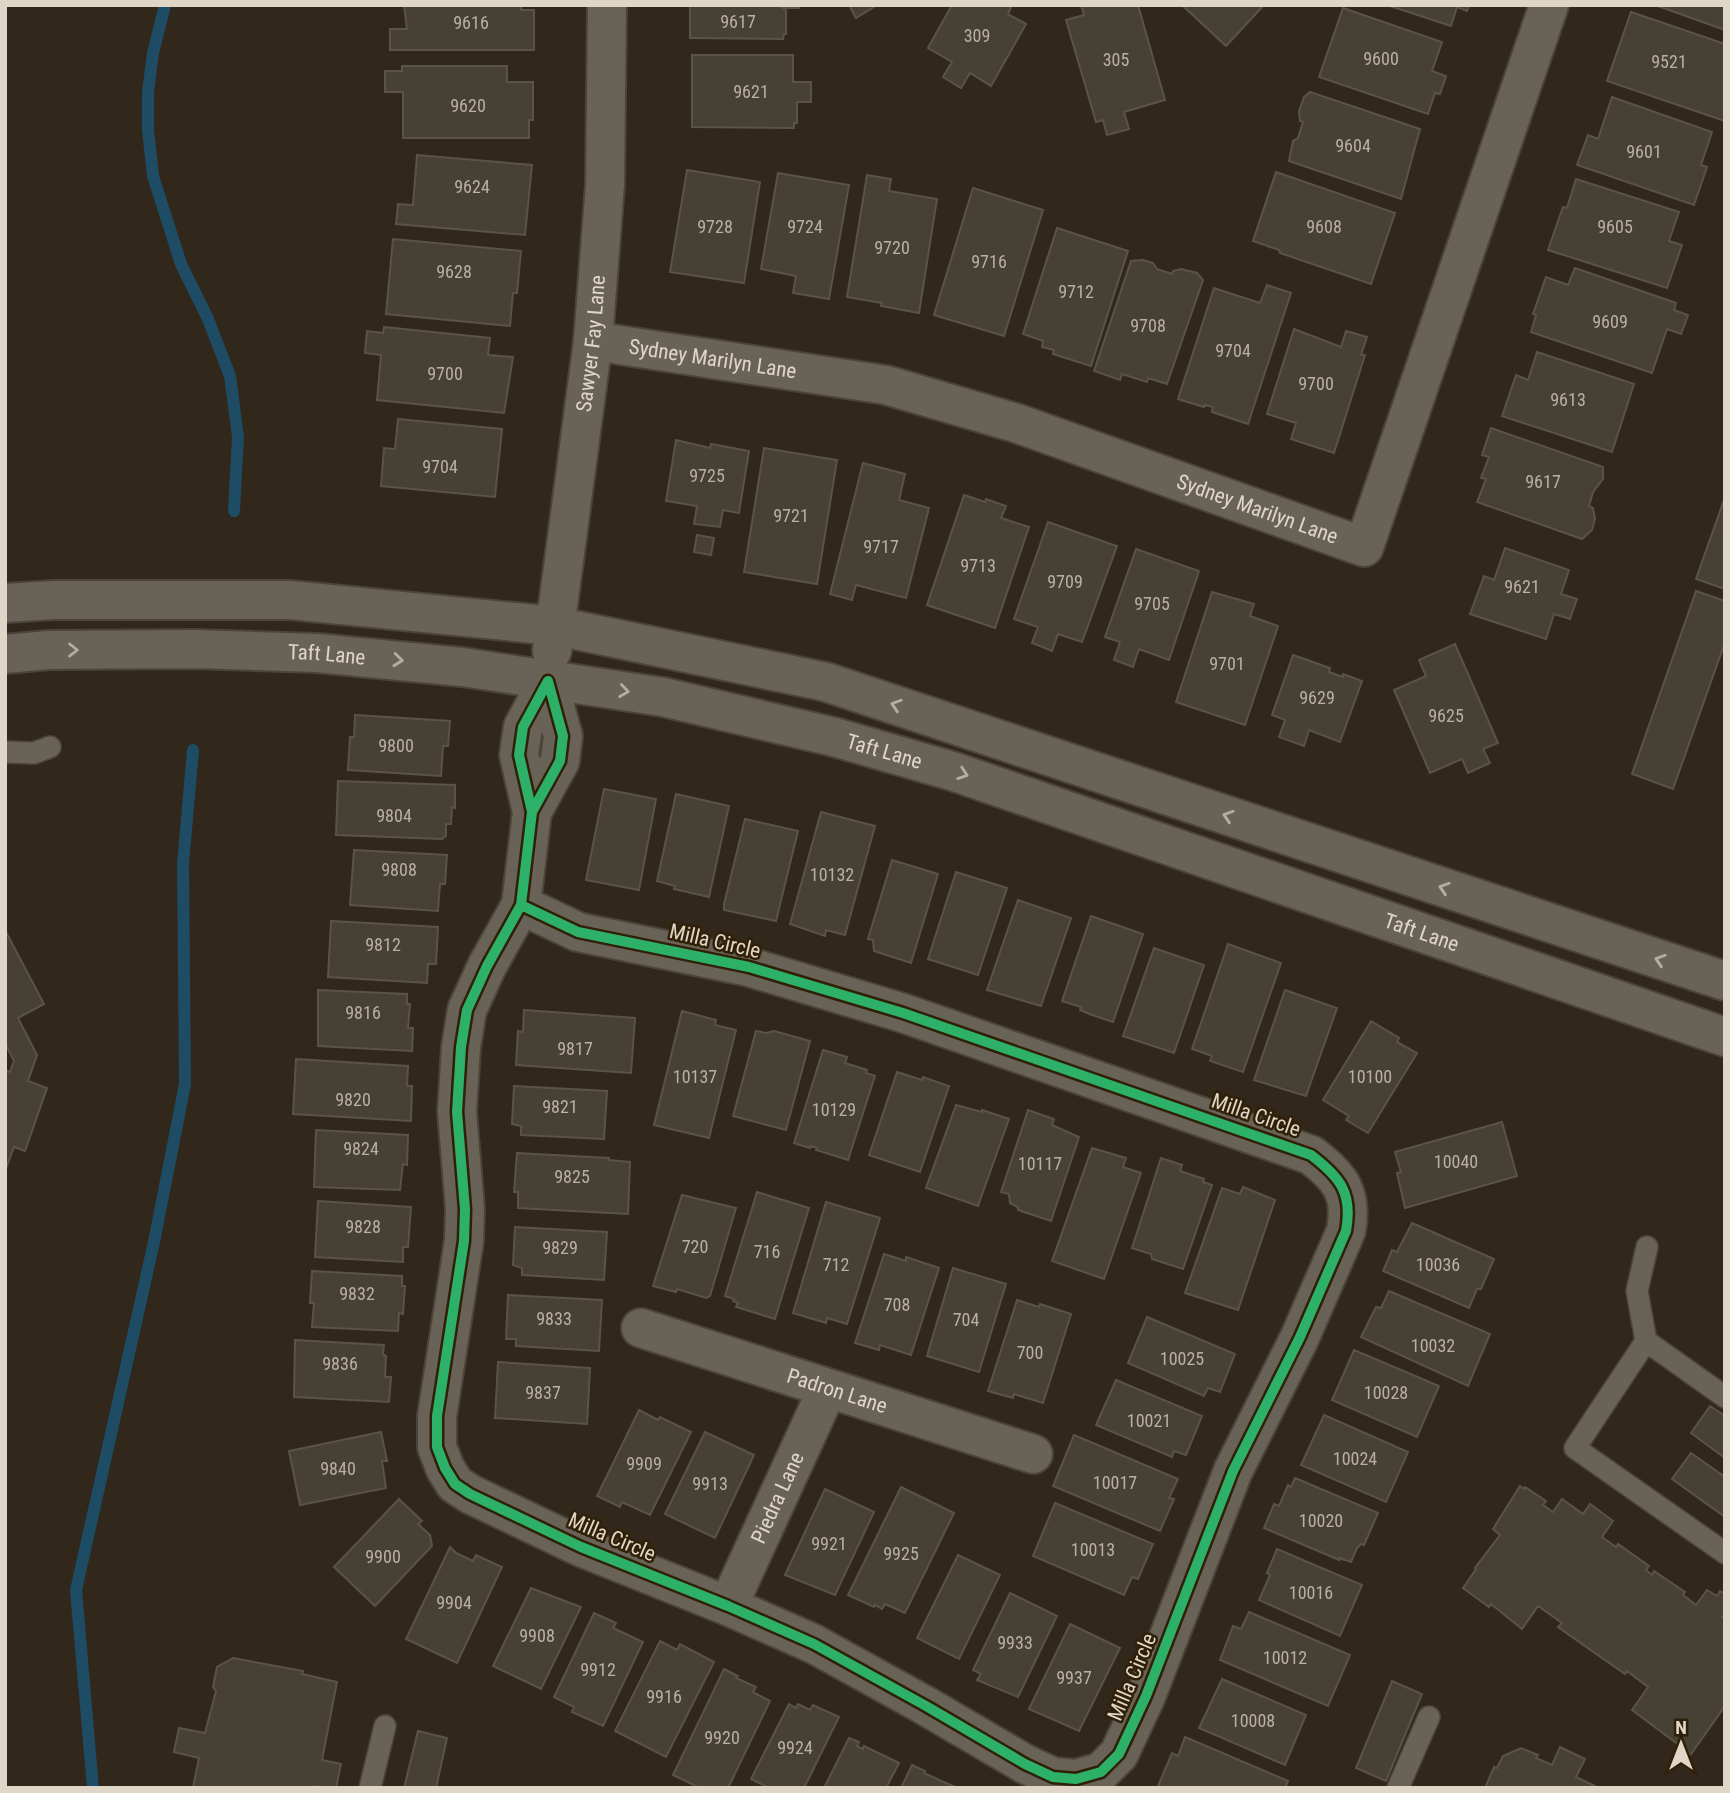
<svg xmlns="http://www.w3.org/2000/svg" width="1730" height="1793" font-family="'Roboto Condensed',sans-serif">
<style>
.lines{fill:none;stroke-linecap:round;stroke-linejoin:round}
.stream{stroke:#1d4c64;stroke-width:12}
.building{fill:#474035;stroke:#5b5347;stroke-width:2}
.lane-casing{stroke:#4c443a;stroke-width:24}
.street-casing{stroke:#4c443a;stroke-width:42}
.lane{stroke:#696257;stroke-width:21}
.street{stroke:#696257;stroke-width:38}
.cycleway-casing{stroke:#302007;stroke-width:15}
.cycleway{stroke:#2db169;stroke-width:10}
.oneway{stroke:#b6ada0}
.labels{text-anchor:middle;stroke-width:5;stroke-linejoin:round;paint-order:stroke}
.number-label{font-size:18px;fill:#bab0a2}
.street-label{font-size:21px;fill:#e0d6c7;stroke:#302007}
</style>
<rect width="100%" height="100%" fill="#31281b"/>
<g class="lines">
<!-- stream -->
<path class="stream" d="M165,5l-12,48 -5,39v38l5,46 28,88 27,55 22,57 8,61 -4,74
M93,1788l-17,-198 78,-348 31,-158 -2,-220 10,-114"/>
</g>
<!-- building -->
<path class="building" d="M404,5h117v5h13v40h-144v-21h17z
M690,5h109v3h-16l3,2v24h-2l-1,5 -93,-1z
M849,5h28l-21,13z
M952,5h60l-4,9 18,10 -35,62 -21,-13 -9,15 -18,-11 9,-15 -24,-14z
M1081,5h57l27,95 -41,12 5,17 -22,6 -4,-15 -7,2 -30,-102 18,-5z
M1182,5h82l-38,41z
M1387,5h82l-2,6 -10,-4 -6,19z
M1655,5h70v25z
M1343,8l99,34 -10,29 14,5 -6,18 -5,-1 -7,21 -109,-37z
M1631,12l94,32v77l-118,-40z
M692,55h101v27h18v20h-14v21h-3v5l-102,-1z
M402,66h105v16h26v38h-4v18h-126v-46h-18v-21h17z
M1310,92l110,37 -19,70 -112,-38 4,-20 5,-3 5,-16 -3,-1 -1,-10 5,-14z
M1612,97l100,35 -11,33 6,2 -13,38 -117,-40 11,-30 10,4z
M417,155l115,10 -7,70 -129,-11 2,-20 15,1z
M687,170l73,12 -16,101 -74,-11z
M1276,172l119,41 -24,71 -91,-31 -1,-3 -26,-9z
M778,173l71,12 -20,114 -36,-6 3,-17 -35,-7z
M867,175l24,4 -2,12 48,8 -18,114 -38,-7 1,-3 -35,-6z
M1576,179l103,33 -10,29 13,4 -15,43 -119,-38 15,-43 4,1z
M973,188l70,22 -39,126 -70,-21z
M1057,228l71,23 -37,115 -38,-12 1,-4 -12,-3 1,-6 -20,-7z
M393,239l128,12 -4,42h-4l-3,33 -124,-12z
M1143,260l10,3 4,6 15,5 1,-3 8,-2 16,4 6,7 -36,104 -19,-6 -1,4 -25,-8 -2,6 -26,-9 37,-110z
M1575,268l101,35 -2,7 14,5 -7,19 -14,-5 -15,44 -121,-41 5,-17 -3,-1 13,-37 22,8z
M1267,285l24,8 -43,131 -36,-12 1,-5 -8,-2 -1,2 -26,-8 36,-111 46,15z
M384,327l106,11 -2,17 25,2 -9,56 -127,-13 4,-45 -16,-2 2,-22 16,2z
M1294,329l47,18 5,-16 21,6 -6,18h4l-31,98 -43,-14 5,-16 -29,-9z
M1537,352l97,32 -22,68 -110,-36 14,-41 12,5z
M398,419l104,10 -7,68 -114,-11 3,-38 11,1z
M1491,428l112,39v12l-10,13 -4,14 4,2 2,11 -3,11 -10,9 -105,-37 9,-23 -5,-1 8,-21 -7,-2z
M676,440l34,8 1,-4 38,7 -10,62 -16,-3 -3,17 -26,-3 3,-18 -31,-5z
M764,448l73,12 -20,124 -73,-12z
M863,463l42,11 -6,26 30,8 -23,90 -50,-13 -4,15 -22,-6z
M964,495l21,7 1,-3 20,7 -5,12 28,9 -34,101 -68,-23z
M1725,497v92l-29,-10z
M1048,522l69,24 -35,96 -24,-8 -6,17 -20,-8 6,-16 -24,-8z
M697,535l17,3 -3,17 -17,-3z
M1505,548l64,22 -8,24 16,5 -7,20 -16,-5 -8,25 -76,-25 14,-38 10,4z
M1136,549l63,22 -30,89 -30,-11 -6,18 -19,-7 6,-18 -15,-5z
M1696,591l29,10v41l-52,147 -41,-15z
M1212,592l42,12 -4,12 28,10 -33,99 -69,-23z
M1455,644l43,99 -15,6 7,14 -22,10 -6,-14 -32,14 -36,-83 32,-14 -7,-16z
M1293,655l37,13 -1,4 14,5v-3l19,7 -22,61 -31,-12 -5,16 -25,-9 6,-17 -13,-5z
M355,715l95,6 -2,25h-5l-2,30 -93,-6 2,-33h4z
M338,781l117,4v23l-3,-1 -1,17h-5v12l-4,3 -106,-4z
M604,789l52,10 -17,91 -53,-10z
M676,794l53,12 -20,91 -35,-8 1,-3 -18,-5z
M821,812l54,14 -30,109 -19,-5 -1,6 -35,-12z
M745,819l53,12 -22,90 -52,-11v-6z
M354,850l93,5 -2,29h-5l-2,27 -88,-6z
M892,860l46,14 -27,89 -37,-12 -1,-11 -5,-1z
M956,872l51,16 -29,87 -50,-16z
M1018,900l53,18 -30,88 -54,-16z
M1091,916l52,18 -30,88 -21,-7 -12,-5 1,-3 -19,-6z
M331,921l107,6 -2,37h-8l-1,19 -99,-6z
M5,930l39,74 -26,14 19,37 -9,26 19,7 -22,63 -11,-4 -9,24v-101l5,2 4,-11 -9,-18z
M1228,944l53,19 -38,109 -33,-11 2,-5 -20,-7z
M1154,948l50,17 -30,88 -51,-17z
M318,990l89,4v10h3l-2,24h5l-1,23 -94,-5z
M1285,990l52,18 -31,88 -52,-16z
M524,1010l111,8 -4,55 -115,-8 2,-34 5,1z
M682,1011l34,9 -1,5 21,5 -27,108 -55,-13z
M1371,1021l28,17 -2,4 20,11 -49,80 -22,-13 3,-4 -26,-16z
M756,1031l10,2 8,-2 36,10 -24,89 -53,-14z
M823,1050l24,7 -2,6 22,7 -1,3 9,3 -27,84 -32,-10 1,-2 -6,-2 -1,2 -16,-5z
M296,1059l112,7 -1,20h5l-1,35 -118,-7z
M897,1072l25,8 1,-3 26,9 -29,86 -51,-17z
M514,1086l93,5 -3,48 -83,-4v-9l-9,-2z
M956,1105l26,7v-2l27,9 -31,87 -52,-18z
M1028,1110l26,9 -2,6 27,12 -28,84 -33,-11v-3l-8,-4 -1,-9 -8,-2z
M1502,1122l15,54 -112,32 -8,-35 4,-1 -6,-20z
M316,1130l92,5 -1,30 -4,-1 -3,26 -86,-3z
M1092,1148l34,10 -3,9 18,6 -37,106 -52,-18z
M517,1153l92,5v2l21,2 -2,52 -110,-6v-16h-4z
M1161,1158l21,7 -2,6 24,8 -1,3 9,3 -29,84 -31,-10 -1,-5 -19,-6z
M1243,1187l32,13 -37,110 -53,-17 37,-105 18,6z
M757,1192l52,16 -34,111 -39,-12 2,-4 -5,-2 1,-2 -9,-3z
M682,1195l54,13 -26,88 -4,2 -29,-9 -1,3 -23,-6z
M318,1201l93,6 -3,40h-5v15l-88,-5z
M826,1202l54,16 -33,106 -20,-6 -1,5 -33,-10z
M1412,1223l82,36 -13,30h-4l-8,19 -86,-37 9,-21 5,2z
M515,1227l92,5 -3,48 -82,-5v-7l-9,-3z
M884,1254l22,7v-4l33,11 -28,87 -31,-10 -1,5 -24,-7z
M953,1268l53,16 -27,88 -52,-16z
M312,1271l90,5v10h3l-2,28 -4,-1 -1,18 -86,-4 2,-24h-4z
M1389,1291l101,43 -22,52 -107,-49 15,-30 5,1z
M508,1295l94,5 -3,51 -83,-5v-7h-10z
M1017,1300l22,7 1,-3 31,10 -28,89 -29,-9 -1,4 -25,-7z
M1147,1317l88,37 -15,38 -12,-4 -4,8 -76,-33z
M295,1340l89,5 -1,9 3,2 -1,21h6l-2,25 -95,-5z
M1354,1350l85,36 -22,51 -85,-37z
M498,1362l92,6 -3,56 -92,-6z
M1116,1380l86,36 -16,39 -12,-4 -2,6 -76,-32z
M1710,1406l15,10v42l-34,-25z
M639,1410l19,10 2,-3 31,15 -41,83 -28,-13 -2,5 -23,-11z
M1324,1415l84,37 -22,50 -85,-37z
M381,1432l6,29h-5l4,27 -86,17 -11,-54z
M705,1432l49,23 -39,83 -50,-24z
M1074,1435l104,44 -9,19 5,1 -14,32 -107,-45z
M1691,1453l34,24v40l-53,-38z
M1295,1478l83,35 -14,32 -3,-1 -4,4 -6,14 -12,-4v2l-75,-32 10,-24 5,2 9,-21 3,2z
M1520,1486l4,3 1,-2 21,14 -3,4 10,7 9,-13 21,15 7,-10 23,17 -11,16 14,10 2,-3 31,22 -3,4 6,5 2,-4 31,21 -2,3 13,10 11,-15 10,6 3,-5 5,3v19l-3,4 3,2v87l-34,48 -59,-44 16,-23 -21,-16 -2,3 -67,-47 4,-4 -24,-17 -16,23 -31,-25 -2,3 -26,-19 13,-19 -1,-1 25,-33 -7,-6z
M901,1487l53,26 -49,100 -20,-9 -3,5 -7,-4 -1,2 -26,-12z
M825,1489l49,23 -39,83 -50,-20z
M399,1499l23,22 -4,3 12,11 2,11 -57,60 -41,-39z
M1055,1503l98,41 -15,35 -6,-2 -8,18 -91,-39z
M450,1547l6,6 17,8 3,-6 26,12 -45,96 -51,-24z
M1277,1549l85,36 -22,51 -81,-36 11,-25 -3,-2z
M958,1555l42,20 -41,84 -42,-21z
M531,1588l50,19 -40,82 -48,-23z
M1010,1593l47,23 -39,81 -41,-17 4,-6 -8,-4z
M1249,1612l101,43 -22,51 -108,-46 13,-34 8,3z
M594,1613l22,10 -3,5 30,14 -40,84 -31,-14 2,-5 -20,-10z
M1070,1624l50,24 -41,83 -50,-22z
M660,1641l17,9 3,-6 34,18 -48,95 -51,-26z
M233,1658l70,13 -1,3 35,8 -15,78 19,4 -5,24 -22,-2 -1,2h-120l6,-30 -25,-6 5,-24 26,5 11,-42 -3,-4 4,-20z
M724,1669l14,7 -2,2 20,9 -3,5 17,9 -42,87h-28l-27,-13z
M1222,1679l84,36 -21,50 -86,-37z
M1392,1681l30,13 -36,87 -30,-13z
M789,1704l7,4 2,-4 12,6 3,-5 26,12 -35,71h-35l-18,-9z
M418,1731l29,7 -11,50h-32z
M1185,1737l103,44 -3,7h-122l-5,-2 14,-33 6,3z
M849,1738l10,4 -2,4 6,3 1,-3 35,17 -13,25h-62z
M1560,1747l25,12 -9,18 23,11h-114l9,-21 3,1 6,-12 18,-8 17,7 -2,3 16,7z
M912,1765l13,6 -1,2 33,15h-56z"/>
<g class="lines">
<defs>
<path id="lane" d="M5,752l29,1 16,-6
M1647,1247l-10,44 9,50 79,56
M1646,1341l-71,107 150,105
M370,1788l15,-62
M1398,1788l31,-71"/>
<g id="street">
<path id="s1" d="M593,341l293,44 130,38 348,124 185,-542"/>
<path d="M5,603l49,-3h236l266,26 270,56 899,299"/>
<path id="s2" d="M552,651l41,-310 12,-157 2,-179"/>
<path id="s3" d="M5,654l44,-4 146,-1 122,4 145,14 201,30 171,40 118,34 773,266"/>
<path d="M521,905l57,27 171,35 154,46 408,142c29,22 42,38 35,76l-46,106 -67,134 -87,225 -27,58 -18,18 -25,7 -23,-2 -28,-13 -99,-58 -112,-62 -86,-38 -147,-59 -111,-53 -15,-10 -10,-16 -8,-21v-31l27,-175 1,-32 -8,-97 4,-65 6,-37 20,-44 34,-61 11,-93 -13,-57 4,-28 25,-46 15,55 -3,25 -28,51"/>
<path id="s4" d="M641,1328l392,126"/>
<path id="s5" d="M728,1606l99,-216"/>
</g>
</defs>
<!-- lane casing -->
<use href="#lane" class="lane-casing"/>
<!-- street casing -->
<use href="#street" class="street-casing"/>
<!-- lane -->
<use href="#lane" class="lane"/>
<!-- street -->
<use href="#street" class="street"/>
<defs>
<path id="cycleway" d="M521,905l57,27 171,35 154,46 408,142c29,22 42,38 35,76l-46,106 -67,134 -87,225 -27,58 -18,18 -25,7 -23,-2 -28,-13 -99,-58 -112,-62 -86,-38 -147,-59 -111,-53 -15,-10 -10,-16 -8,-21v-31l27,-175 1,-32 -8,-97 4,-65 6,-37 20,-44 34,-61 11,-93 -13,-57 4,-28 25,-46 15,55 -3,25 -28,51"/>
</defs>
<!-- cycleway casing -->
<use href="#cycleway" class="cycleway-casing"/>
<!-- cycleway -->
<use href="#cycleway" class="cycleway"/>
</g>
<!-- one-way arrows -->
<defs><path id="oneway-chevron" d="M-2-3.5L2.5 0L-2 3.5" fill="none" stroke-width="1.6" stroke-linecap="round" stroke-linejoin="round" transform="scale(1.75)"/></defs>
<g class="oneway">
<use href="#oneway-chevron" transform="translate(73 650)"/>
<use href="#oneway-chevron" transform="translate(398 660) rotate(6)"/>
<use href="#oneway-chevron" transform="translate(624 691) rotate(8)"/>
<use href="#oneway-chevron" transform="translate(896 705) rotate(-162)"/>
<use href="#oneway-chevron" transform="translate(963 774) rotate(19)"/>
<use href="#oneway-chevron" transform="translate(1228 816) rotate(-162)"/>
<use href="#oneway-chevron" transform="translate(1444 888) rotate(-162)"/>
<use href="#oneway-chevron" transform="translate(1660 960) rotate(-162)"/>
</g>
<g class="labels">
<!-- number labels -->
<g class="number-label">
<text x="738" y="28">9617</text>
<text x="471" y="29">9616</text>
<text x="977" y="42">309</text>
<text x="1381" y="65">9600</text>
<text x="1116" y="66">305</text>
<text x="1669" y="68">9521</text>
<text x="751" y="98">9621</text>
<text x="468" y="112">9620</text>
<text x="1353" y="152">9604</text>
<text x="1644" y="158">9601</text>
<text x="472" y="193">9624</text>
<text x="715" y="233">9728</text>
<text x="805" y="233">9724</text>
<text x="1324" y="233">9608</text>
<text x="1615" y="233">9605</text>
<text x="892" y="254">9720</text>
<text x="989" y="268">9716</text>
<text x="454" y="278">9628</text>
<text x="1076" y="298">9712</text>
<text x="1610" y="328">9609</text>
<text x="1148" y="332">9708</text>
<text x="1233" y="357">9704</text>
<text x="445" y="380">9700</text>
<text x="1316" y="390">9700</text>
<text x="1568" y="406">9613</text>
<text x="440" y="473">9704</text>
<text x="707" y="482">9725</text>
<text x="1543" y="488">9617</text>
<text x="791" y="522">9721</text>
<text x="881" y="553">9717</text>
<text x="978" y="572">9713</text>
<text x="1065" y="588">9709</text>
<text x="1522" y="593">9621</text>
<text x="1152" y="610">9705</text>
<text x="1227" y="670">9701</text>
<text x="1317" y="704">9629</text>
<text x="1446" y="722">9625</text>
<text x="396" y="752">9800</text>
<text x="394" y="822">9804</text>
<text x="399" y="876">9808</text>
<text x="832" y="881">10132</text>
<text x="383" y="951">9812</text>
<text x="363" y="1019">9816</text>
<text x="575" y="1055">9817</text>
<text x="695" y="1083">10137</text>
<text x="1370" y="1083">10100</text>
<text x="353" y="1106">9820</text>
<text x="560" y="1113">9821</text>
<text x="834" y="1116">10129</text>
<text x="361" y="1155">9824</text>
<text x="1456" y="1168">10040</text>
<text x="1040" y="1170">10117</text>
<text x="572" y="1183">9825</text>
<text x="363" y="1233">9828</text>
<text x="695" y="1253">720</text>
<text x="560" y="1254">9829</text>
<text x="767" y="1258">716</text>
<text x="836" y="1271">712</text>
<text x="1438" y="1271">10036</text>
<text x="357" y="1300">9832</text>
<text x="897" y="1311">708</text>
<text x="554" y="1325">9833</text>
<text x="966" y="1326">704</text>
<text x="1433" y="1352">10032</text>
<text x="1030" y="1359">700</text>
<text x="1182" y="1365">10025</text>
<text x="340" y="1370">9836</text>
<text x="543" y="1399">9837</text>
<text x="1386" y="1399">10028</text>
<text x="1149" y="1427">10021</text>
<text x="1355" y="1465">10024</text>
<text x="644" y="1470">9909</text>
<text x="338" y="1475">9840</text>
<text x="1115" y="1489">10017</text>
<text x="710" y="1490">9913</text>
<text x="1321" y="1527">10020</text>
<text x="829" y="1550">9921</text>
<text x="1093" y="1556">10013</text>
<text x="901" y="1560">9925</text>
<text x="383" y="1563">9900</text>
<text x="1311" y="1599">10016</text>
<text x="454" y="1609">9904</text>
<text x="537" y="1642">9908</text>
<text x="1015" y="1649">9933</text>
<text x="1285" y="1664">10012</text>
<text x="598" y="1676">9912</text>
<text x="1074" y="1684">9937</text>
<text x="664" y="1703">9916</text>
<text x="1253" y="1727">10008</text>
<text x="722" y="1744">9920</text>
<text x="795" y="1754">9924</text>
</g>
<!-- street labels -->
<g class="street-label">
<text dy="7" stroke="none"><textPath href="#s2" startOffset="310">Sawyer Fay Lane</textPath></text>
<text dy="7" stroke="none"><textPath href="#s1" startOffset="121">Sydney Marilyn Lane</textPath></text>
<text dy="7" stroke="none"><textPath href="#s1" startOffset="688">Sydney Marilyn Lane</textPath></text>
<text dy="7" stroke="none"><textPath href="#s3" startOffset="322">Taft Lane</textPath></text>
<text dy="7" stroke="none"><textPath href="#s3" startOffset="889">Taft Lane</textPath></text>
<text dy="7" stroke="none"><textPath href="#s3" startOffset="1456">Taft Lane</textPath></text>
<text transform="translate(715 941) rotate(13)" y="7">Milla Circle</text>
<text transform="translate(1256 1115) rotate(19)" y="7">Milla Circle</text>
<text dy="7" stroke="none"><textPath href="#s4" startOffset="206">Padron Lane</textPath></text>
<text dy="7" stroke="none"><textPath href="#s5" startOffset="119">Piedra Lane</textPath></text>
<text transform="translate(612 1537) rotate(23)" y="7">Milla Circle</text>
<text transform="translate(1132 1677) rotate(-67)" y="7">Milla Circle</text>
</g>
</g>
<!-- border -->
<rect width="1730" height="1793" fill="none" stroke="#e0d6c7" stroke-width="14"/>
<!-- north arrow -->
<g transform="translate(1681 1744)" stroke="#302007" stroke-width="5" paint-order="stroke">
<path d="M0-5L12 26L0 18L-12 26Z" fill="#e0d6c7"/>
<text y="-10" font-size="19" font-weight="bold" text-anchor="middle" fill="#e0d6c7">N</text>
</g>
</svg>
